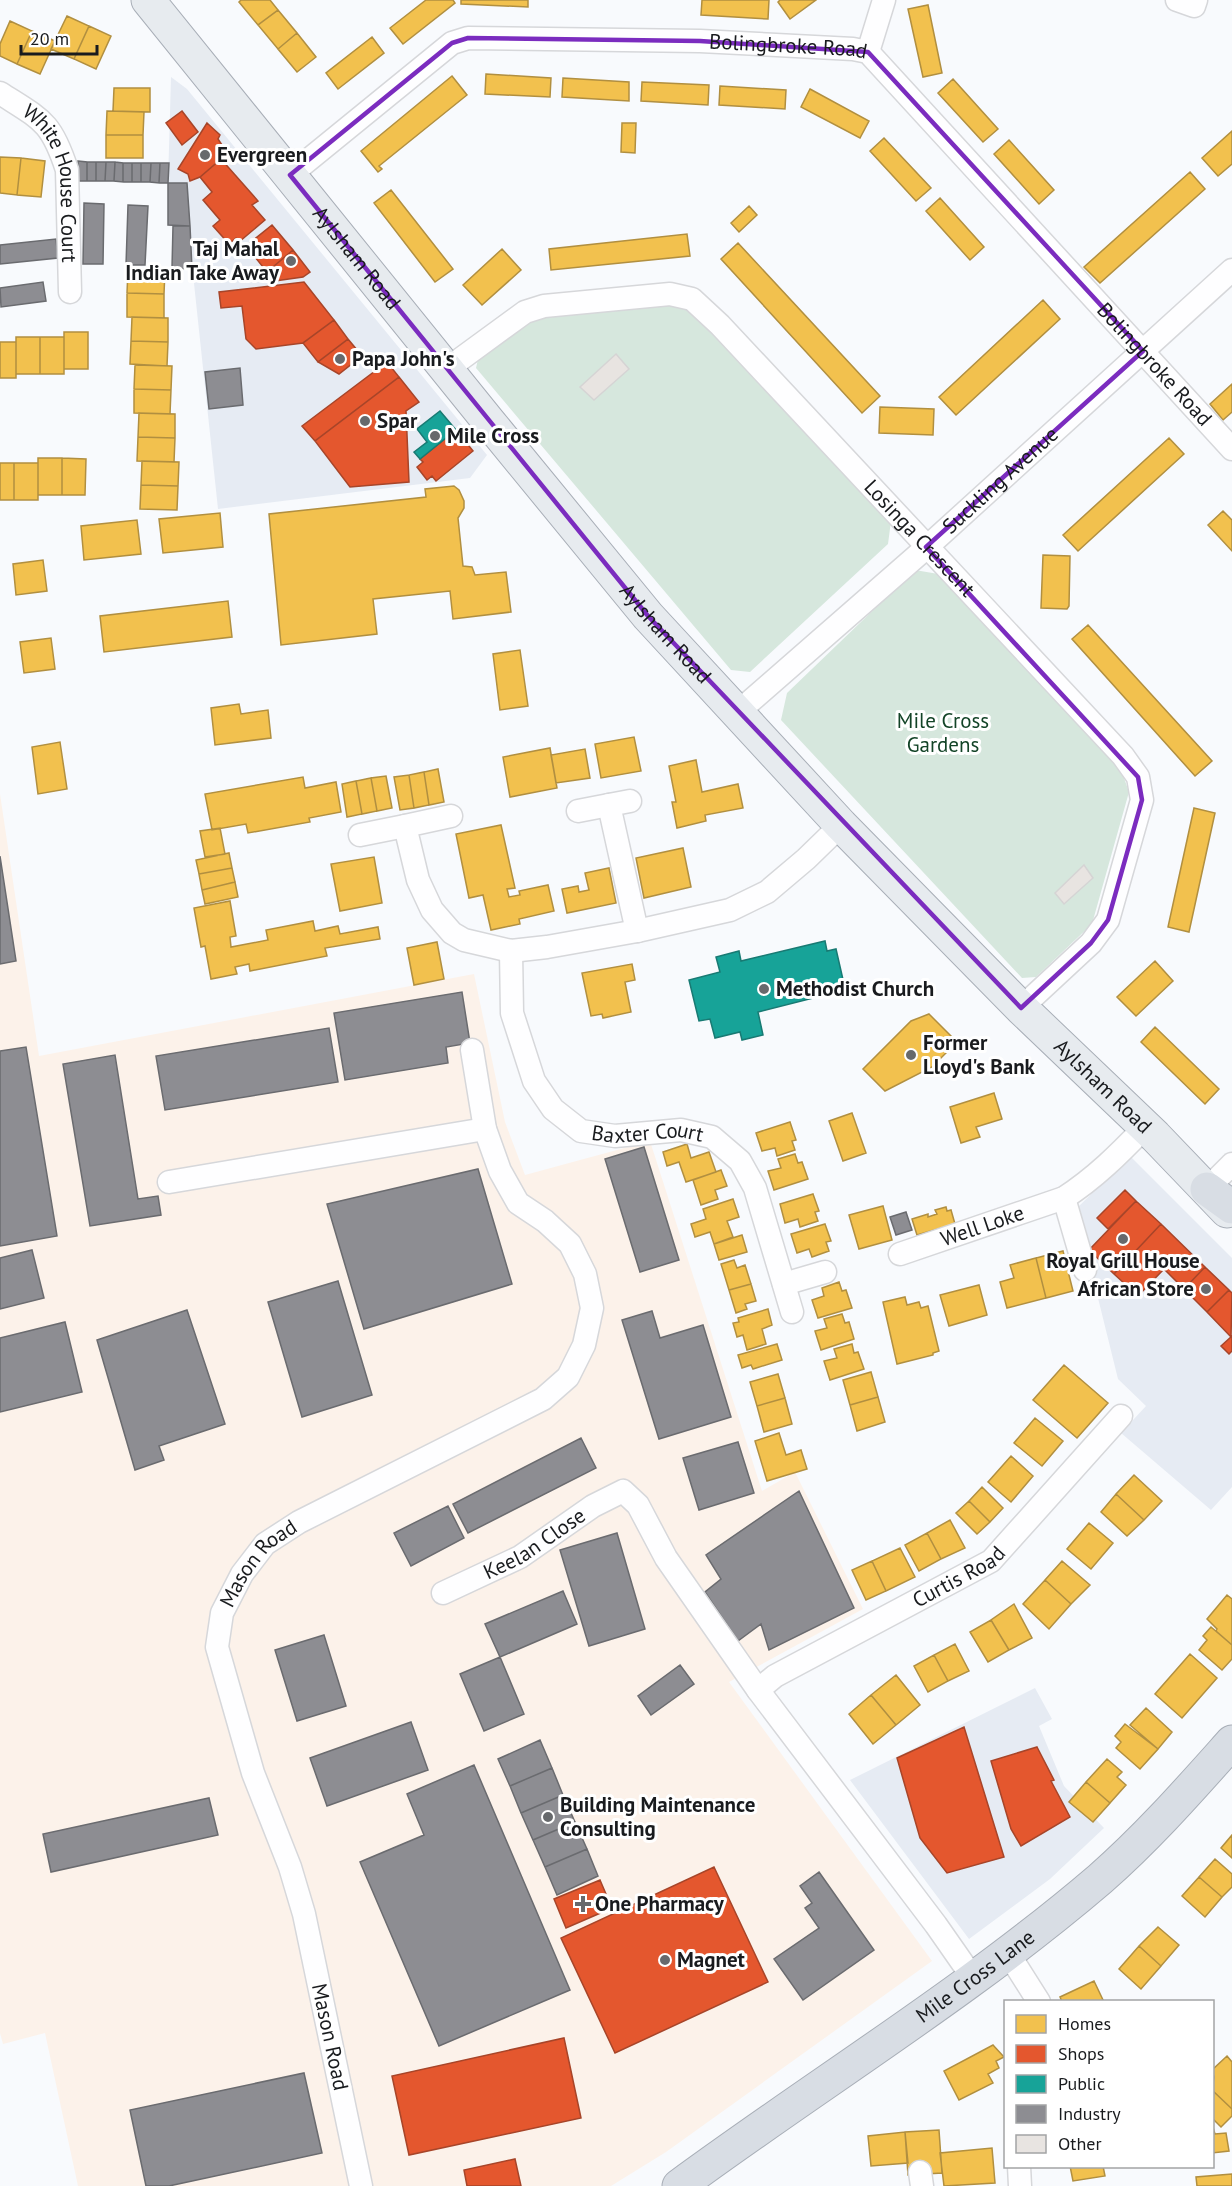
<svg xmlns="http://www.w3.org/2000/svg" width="1232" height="2186" font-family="'PT Sans',sans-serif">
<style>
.built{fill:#e6ebf3}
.industrial{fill:#fcf2ea}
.green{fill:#d6e7dd}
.homes{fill:#f2c14e;stroke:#b18f40;stroke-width:1.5}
.shops{fill:#e4572e;stroke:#a74529;stroke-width:1.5}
.public{fill:#17a398;stroke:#187a73;stroke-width:1.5}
.industry{fill:#8d8d92;stroke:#6a6b6f;stroke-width:1.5}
.building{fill:#e8e4e1;stroke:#d5d4d4;stroke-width:1.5}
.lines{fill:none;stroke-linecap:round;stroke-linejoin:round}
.street-casing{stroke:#d6d7da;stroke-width:25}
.primary-casing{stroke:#a8aeb7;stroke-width:35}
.highway-casing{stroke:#a8aeb7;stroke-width:35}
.street{stroke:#fefeff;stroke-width:22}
.primary{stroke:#e7ebef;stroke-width:33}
.highway{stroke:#d8dde4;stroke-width:33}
.marked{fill:none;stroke:#7b2cbf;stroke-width:4.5;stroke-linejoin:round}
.poi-dot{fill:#67696c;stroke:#fff;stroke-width:2}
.labels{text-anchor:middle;stroke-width:6;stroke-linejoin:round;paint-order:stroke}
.street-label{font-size:21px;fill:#191b1e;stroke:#fff}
.poi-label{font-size:21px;font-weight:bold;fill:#191b1e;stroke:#fff;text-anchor:start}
.park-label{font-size:21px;fill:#134427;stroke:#fff}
</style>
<rect width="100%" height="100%" fill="#f8fafd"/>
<!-- built -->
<path class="built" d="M171,77l16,12 300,366 -17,23 -252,31 -25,-235 -6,-91h-19z
M1130,1156l102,102v229l-21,23 -90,-77 25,-27 -28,-27 -42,-170z
M1035,1688l17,31 -13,7 25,60 40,42 -54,51 -81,60 -119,-159z"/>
<!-- industrial -->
<path class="industrial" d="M0,794l39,262 435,-82 31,148 20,53 125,-34 112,350 33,-19 68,137 -134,73 203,279 -266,191 -55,34h-533l-33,-153 -42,11 -3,-11z"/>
<!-- green -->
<path class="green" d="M672,301l27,11 192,209 -3,23 -138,128 -19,-2 -255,-302 3,-13 45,-37z
M915,570l29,5 175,189 10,28 -37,132 -56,53 -14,1 -241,-258 6,-27z"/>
<!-- homes -->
<path class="homes" d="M241,0h29l8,10 -20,15 -19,-23z
M426,0h27l2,3 -52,41 -13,-16z
M461,0h67v7l-67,-3z
M702,0h67l-1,19 -67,-4z
M780,0h36l-26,19 -12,-17z
M928,5l14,68 -19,4 -15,-68z
M278,10l19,23 -19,16 -20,-24z
M67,16l22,10 -15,33 -23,-10z
M10,21l22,10 -15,33 -17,-8v-12z
M89,26l22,10 -15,33 -22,-10z
M32,31l23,10 -15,33 -23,-10z
M297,33l19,24 -19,15 -19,-23z
M372,37l12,16 -46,36 -12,-16z
M486,74l65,4 -1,19 -65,-3z
M452,76l15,19 -88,71 3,3 -4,3 -17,-21z
M563,78l66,4v19l-67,-4z
M953,79l45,50 -15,13 -45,-49z
M642,82l67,3 -1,20 -67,-4z
M720,86l66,4 -1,19 -66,-4z
M114,88h36v24l-37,-1z
M810,89l59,32 -9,17 -59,-31z
M107,111l37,1 -1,23h-37z
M622,123h14l-1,30 -14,-1z
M1232,131v33l-14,12 -16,-18z
M106,135h37v23h-37z
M884,138l47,50 -15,13 -46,-50z
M1009,140l45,50 -15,14 -45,-50z
M0,157l21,1 -4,37 -17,-2z
M21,158l24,3 -4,36 -24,-2z
M1190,172l15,17 -105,94 -16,-16z
M391,190l62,79 -18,13 -61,-79z
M940,198l44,49 -14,13 -44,-49z
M749,206l8,9 -18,17 -8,-9z
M687,234l3,22 -139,14 -2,-21z
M738,243l142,153 -18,17 -141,-154z
M502,249l19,21 -39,35 -19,-20z
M128,269l37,1 -1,24 -37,-1z
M127,293l37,1v24l-37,-1z
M1043,300l17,19 -104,96 -17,-18z
M132,317l36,1v24l-37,-1z
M64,332h24v37h-24z
M16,337h24v37h-24z
M40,337h24v37h-24z
M131,341l37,1 -1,24 -37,-2z
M0,342h16v36h-16z
M135,365l37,1 -1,24 -37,-1z
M1232,384v28l-9,8 -13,-16z
M134,389l37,1 -1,24 -36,-1z
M880,407l54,2 -1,26 -54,-2z
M139,413l36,1v24l-37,-1z
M138,437l37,1 -1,24 -37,-1z
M1169,438l15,16 -106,97 -15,-16z
M38,458h24v37h-24z
M62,458l24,1 -1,36h-23z
M142,461l37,1 -1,24 -37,-1z
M0,463h14v37h-14z
M14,463h24v37h-24z
M141,485l37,1 -1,24 -37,-1z
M454,486l5,4 5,11v7l-6,10 5,48 9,1 3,8 31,-3 5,40 -58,7 -3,-28 -77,8 4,35 -96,11 -12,-131 157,-17 -1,-8z
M1223,511l9,9v31l-24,-26z
M220,513l3,34 -60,6 -4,-34z
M137,520l4,34 -57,6 -3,-34z
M1043,555l27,1 -1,50 -2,3 -26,-1z
M43,560l4,31 -31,4 -3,-31z
M228,601l4,36 -128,15 -4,-36z
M1088,625l124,136 -17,15 -123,-137z
M51,638l4,31 -31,4 -4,-31z
M520,650l8,56 -28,4 -7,-56z
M239,704l2,10 27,-4 3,28 -56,7 -4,-37z
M634,737l7,34 -40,7 -6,-34z
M60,742l7,47 -29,5 -6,-47z
M550,748l7,40 -47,9 -7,-40z
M585,749l5,29 -34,5 -5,-28z
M696,760l6,32 36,-8 5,24 -38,7 1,6 -29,7 -5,-26h4l-7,-36z
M438,769l6,33 -15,3 -5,-33z
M424,772l5,33 -15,3 -5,-33z
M409,775l5,33 -14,2 -6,-33z
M386,776l6,32 -15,3 -6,-33z
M303,777l2,11 31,-6 5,30 -32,6 1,4 -62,11 -2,-9 -34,6 -7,-36z
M371,778l6,33 -15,3 -6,-33z
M356,781l6,33 -15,3 -5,-33z
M1194,808l21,5 -26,119 -21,-5z
M501,825l14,63 -8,1 2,8 11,-2 -1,-4 29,-6 6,26 -35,8 1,5 -29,6 -8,-35 -14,3 -13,-64z
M220,828l5,26 -20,3 -5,-26z
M683,848l8,39 -47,11 -8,-40z
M229,853l3,15 -33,6 -3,-14z
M374,857l8,46 -42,8 -9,-47z
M232,868l3,14 -33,8 -3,-16z
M609,868l7,35 -49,10 -5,-24 16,-3 1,6 10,-2 -4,-17z
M235,882l3,15 -33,7 -3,-14z
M230,901l6,35 -6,1 1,10 37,-7 -2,-10 47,-9 2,10 23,-5 2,8 38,-7 2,12 -55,9 2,8 -77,15 -1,-7 -14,3 2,7 -26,5 -6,-33 -4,1 -7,-39z
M437,942l7,37 -30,6 -7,-37z
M1155,961l18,20 -37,35 -19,-19z
M632,964l3,16 -10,2 6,30 -28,6 -1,-4 -11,2 -9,-43z
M929,1014l28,28 -25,25 -47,24 -22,-22 48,-48z
M1155,1027l64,62 -14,15 -64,-62z
M994,1093l8,26 -26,8 4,10 -19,6 -11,-36z
M852,1113l14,40 -23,8 -14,-40z
M790,1122l6,18 -4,1 3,9 -18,6 -2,-8 -13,3 -6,-18z
M687,1144l4,14 18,-6 7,20 -30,10 -7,-20 -12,4 -4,-14z
M795,1154l3,9 4,-1 6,17 -34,11 -6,-19 13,-3 -3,-9z
M721,1170l6,16 -12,4 3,9 -17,6 -8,-25z
M813,1194l6,17 -4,1 3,9 -18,6 -2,-8 -13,4 -5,-19z
M733,1199l6,18 -12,4 6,16 -19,7 -4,-12 -15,5 -4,-13 15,-5 -3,-10z
M883,1206l9,34 -33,9 -10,-34z
M946,1207l1,4 4,-1 4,14 -38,11 -5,-16 16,-5v3l9,-3 -2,-4z
M825,1224l6,17 -5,1 3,9 -17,6 -3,-8 -12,4 -6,-19z
M742,1235l5,17 -28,8 -5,-16z
M1063,1251l10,40 -27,7 -10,-40z
M1036,1258l10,40 -39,10 -7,-26 14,-4 -4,-13z
M734,1260l3,8 8,-3 6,19 -22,6 -8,-26z
M839,1282l3,9 4,-1 6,18 -34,10 -6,-18 12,-4 -2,-8z
M751,1284l5,17 -11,3 2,5 -11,4 -7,-23z
M979,1285l8,30 -38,11 -9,-31z
M905,1297l2,8 12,-3 2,6 7,-2 11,45 -6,2v2l-36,9 -14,-62z
M768,1309l4,16 -10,4 4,15 -19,6 -4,-15 -6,2 -4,-14 6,-1 -1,-4z
M842,1314l3,9 4,-1 5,17 -33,11 -6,-19 12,-3 -3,-9z
M777,1344l5,16 -29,9 -2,-4 -9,3 -4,-13z
M852,1344l2,9 4,-1 6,17 -34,11 -6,-19 13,-3 -3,-9z
M1064,1365l44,38 -31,35 -44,-38z
M871,1372l7,25 -28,8 -7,-25z
M778,1374l7,24 -28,8 -7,-24z
M878,1397l7,25 -28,9 -7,-26z
M785,1398l7,26 -28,8 -7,-26z
M1035,1418l28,23 -21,25 -28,-23z
M779,1433l7,22 15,-5 6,19 -40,12 -12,-40z
M1011,1456l22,20 -22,26 -23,-20z
M1134,1475l28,26 -18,19 -28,-26z
M982,1487l21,21 -13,14 -21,-21z
M1116,1494l28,26 -17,16 -26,-24z
M969,1501l21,21 -13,12 -21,-21z
M950,1520l15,28 -24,11 -14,-26z
M1089,1523l24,20 -22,26 -24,-20z
M927,1533l14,26 -22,12 -14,-26z
M900,1548l15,29 -29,14 -14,-30z
M872,1561l14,30 -20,9 -14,-30z
M1062,1561l28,24 -19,19 -26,-24z
M1045,1580l26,24 -22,25 -26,-25z
M1227,1595l5,4v46l-16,-14 1,-2 -10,-10z
M1014,1604l18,34 -23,12 -18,-30z
M991,1620l18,30 -21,12 -18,-30z
M1211,1627l21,18v14l-10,11 -23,-20 8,-10 -4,-4z
M955,1644l14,27 -21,10 -14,-26z
M1190,1654l27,24 -35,40 -27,-24z
M934,1655l14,26 -20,11 -14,-26z
M896,1675l24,30 -24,20 -25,-30z
M871,1695l25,30 -23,19 -24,-30z
M1146,1708l26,24 -14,17 -28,-24z
M1125,1724l33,25 -18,20 -24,-21 5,-6 -6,-6z
M1107,1759l15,13 -5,5 9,8 -16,18 -24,-21z
M1086,1782l24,21 -17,19 -24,-20z
M1232,1835v23l-11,-10z
M1215,1859l17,15v13l-10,10 -23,-20z
M1199,1877l23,20 -17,20 -23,-21z
M1158,1927l21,18 -18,21 -22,-20z
M1139,1946l22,20 -20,23 -22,-20z
M1094,1981l10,21h-42l-2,-5z
M993,2045l11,12 -8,4 3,7 -11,6 5,9 -34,17 -15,-29z
M1227,2056l5,6v47l-20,-19 2,-13 -2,-7z
M1212,2090l20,19v7l-11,11 -9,-9z
M1212,2124l3,10 11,-1 3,18 -17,2z
M939,2130l3,43 -34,2 -3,-43z
M905,2132l3,31 -37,3 -3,-30z
M992,2148l3,35 -51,3 -4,-33z
M1070,2166h33l2,10 -32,5z
M1232,2174v12h-35l-1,-9z"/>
<!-- shops -->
<path class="shops" d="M182,111l16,21 -16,13 -16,-22z
M207,123l13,12 -2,4 8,12 -5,8 -21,18 -10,4 -2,-7 -10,-5z
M221,159l37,42 -6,4 13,15 -26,22 -3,-4 -7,6 -16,-18 7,-6 -17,-20 9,-8 -12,-15z
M272,225l21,25 -26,22 -21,-26z
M293,250l17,22 -7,5 -28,4 -8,-9z
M304,282l30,38 -31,23 -47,6 -10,-10 -4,-33 -21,2 -2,-16z
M334,320l14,19 -30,23 -15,-19z
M348,339l14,17 -23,18 -21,-12z
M387,362l12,15 -84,64 -13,-15z
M399,377l20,25 -13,9 3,71 -59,5 -35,-46z
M456,430l17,21 -37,30 -4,-5 -5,4 -10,-13 6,-5 -3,-3z
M1125,1190l11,11 -28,28 -11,-11z
M1136,1201l25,23 -47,50 -25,-24z
M1161,1224l44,43 -21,22 -20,-20 -26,27 -24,-22z
M1205,1267l24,23 -22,22 -23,-23z
M1229,1290l3,3 -1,44 -24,-25z
M1232,1336v15l-3,3 -8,-8z
M964,1727l40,130 -57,16 -27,-35 -23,-80z
M1037,1747l17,33 -3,1 19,36 -49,29 -10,-17 -20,-68z
M714,1867l54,115 -153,71 -54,-115z
M600,1880l12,28 -46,20 -12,-29z
M564,2038l17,80 -172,37 -17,-79z
M515,2159l6,27h-54l-3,-16z"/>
<!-- public -->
<path class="public" d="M440,411l16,19 -36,29 -6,-7 13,-10 -10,-13z
M825,941l2,10 9,-2 8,35 -8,2 1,6 -79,20 5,23 -21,5 -2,-8 -25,6 -5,-19 -11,2 -10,-41 31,-8 -4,-15 23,-6 2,10z"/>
<!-- industry -->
<path class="industry" d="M78,161l9,1v19h-9z
M87,162h9v19h-9z
M96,162h10l-1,19h-9z
M106,162h9l-1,19h-9z
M115,162l8,1v19l-9,-1z
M123,163h9v19h-9z
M132,163h9v19h-9z
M141,163h10l-1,19h-9z
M151,163h9l-1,20 -9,-1z
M160,163h9l-1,20h-9z
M168,183h19l3,43 -22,-1z
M84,203l20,1 -1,60h-20z
M128,205l20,1 -3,59h-19z
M173,226h17l2,43 -20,-1z
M56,239l2,19 -58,6v-19z
M43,282l3,19 -45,6 -1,-19z
M240,368l3,37 -34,4 -4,-37z
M0,856l16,105 -16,3z
M462,992l8,51 -24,4 2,16 -103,17 -11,-67z
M329,1028l9,54 -173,28 -9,-54z
M26,1047l31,189 -57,10v-195z
M115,1055l23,144 20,-3 3,19 -71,11 -27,-162z
M644,1147l35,113 -39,12 -35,-113z
M478,1169l34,115 -148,45 -37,-125z
M906,1212l6,18 -16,5 -6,-18z
M32,1250l12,48 -44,11v-51z
M338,1281l34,114 -70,22 -34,-115z
M187,1310l38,114 -66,22 5,14 -29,10 -38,-130z
M652,1311l8,27 43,-13 28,92 -72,22 -37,-119z
M65,1322l17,70 -82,20v-74z
M581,1438l15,30 -128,65 -15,-29z
M738,1442l16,51 -55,17 -16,-52z
M799,1491l55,117 -85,42 -8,-26 -23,17 -17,-25 -16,-24 16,-13 -15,-24z
M448,1506l16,32 -53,28 -17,-33z
M617,1533l28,96 -56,17 -29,-96z
M563,1591l14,33 -77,33 -15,-33z
M324,1635l22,71 -49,15 -22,-71z
M500,1657l24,57 -40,17 -24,-57z
M680,1665l14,19 -43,31 -13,-19z
M411,1722l17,48 -101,36 -17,-48z
M540,1740l12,28 -42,18 -12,-27z
M474,1765l96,225 -131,56 -79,-184 64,-27 -17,-41z
M552,1768l11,27 -42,18 -11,-27z
M563,1795l12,27 -42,18 -12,-27z
M209,1798l9,37 -167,37 -8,-38z
M575,1822l12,27 -42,18 -12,-27z
M587,1849l11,27 -41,19 -12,-28z
M819,1872l55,78 -71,50 -29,-41 45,-31 -14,-20 7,-5 -12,-17z
M304,2073l18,80 -153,33h-23l-16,-76z"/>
<!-- building -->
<path class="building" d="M616,354l13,15 -35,31 -14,-13z
M1084,865l9,13 -29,26 -9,-11z"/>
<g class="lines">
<defs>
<g id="street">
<path d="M1177,0l17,6 2,-6"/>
<path d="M868,52l16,-52"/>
<path id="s1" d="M0,93c42,27 51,28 67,77l3,122"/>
<path id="s2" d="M290,175l162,-132 16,-5 232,3 153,8 15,3 364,397"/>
<path id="s3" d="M447,369l78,-57 19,-6 126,-12 22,5 28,26 403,431 15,21 4,23 -34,120 -17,23 -70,65"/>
<path id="s4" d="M738,712l189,-165 305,-277"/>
<path d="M630,801l-21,4 28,126"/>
<path d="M578,811l31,-6"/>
<path d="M451,816l-46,10 13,54 14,30 20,23 12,7 47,11 36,-4 90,-16 93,-21 37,-18 39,-33 35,-34"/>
<path d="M360,835l45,-9"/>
<path id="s5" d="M511,951l1,62 22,68 19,28 28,22 34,5 66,-6 31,7 28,24 15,27 37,124"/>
<path d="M169,1182l316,-53"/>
<path d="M1207,1189l25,-25"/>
<path d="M1064,1198l21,72"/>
<path id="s6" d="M900,1254l164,-56c31,-20 55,-44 81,-71"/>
<path d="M784,1284l41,-12"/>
<path id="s7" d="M443,1593l77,-36 73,-51 30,-15 15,14 28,53 92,132 178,235 37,53"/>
<path id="s8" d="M758,1690l17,-14 216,-115 130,-145"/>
<path d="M1008,1953l31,49"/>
<path d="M1019,2166l1,20"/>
<path d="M920,2172l2,14"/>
<path id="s9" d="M361,2186l-57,-272 -14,-47 -37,-94 -36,-126 5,-34 20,-39 23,-30 34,-22 244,-123 25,-22 16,-32 8,-37 -7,-34 -15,-30 -25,-23 -27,-18 -18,-32 -15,-42 -13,-79"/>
</g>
<g id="primary">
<path id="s10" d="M148,0l341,422 159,194 193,209 180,183 134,128 72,75"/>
</g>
<g id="highway">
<path d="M1207,1189l25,18"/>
<path id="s11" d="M679,2186c140,-103 289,-194 421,-307 48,-42 90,-90 132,-137"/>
</g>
</defs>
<!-- street casing -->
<use href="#street" class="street-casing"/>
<!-- primary casing -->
<use href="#primary" class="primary-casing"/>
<!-- highway casing -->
<use href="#highway" class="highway-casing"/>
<!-- street -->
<use href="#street" class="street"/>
<!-- primary -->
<use href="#primary" class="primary"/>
<!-- highway -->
<use href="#highway" class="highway"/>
</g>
<!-- marked area -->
<path class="marked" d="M468,38l232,3 168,11 275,299 -217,196 212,230 4,23 -34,120 -17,23 -70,65 -373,-392 -358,-441 162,-132z"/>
<!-- markers -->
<g class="poi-dot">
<circle cx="205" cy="155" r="6"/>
<circle cx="291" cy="261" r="6"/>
<circle cx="340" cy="359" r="6"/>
<circle cx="365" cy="421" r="6"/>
<circle cx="435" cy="436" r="6"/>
<circle cx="764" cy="989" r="6"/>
<circle cx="911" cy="1055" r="6"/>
<circle cx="1123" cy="1239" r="6"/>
<circle cx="1206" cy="1289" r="6"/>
<circle cx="548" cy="1817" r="6"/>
<path d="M580 1895h6v6h6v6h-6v6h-6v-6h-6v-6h6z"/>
<circle cx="665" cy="1960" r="6"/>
</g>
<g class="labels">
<!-- street labels -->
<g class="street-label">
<text dy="7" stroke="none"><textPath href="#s2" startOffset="546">Bolingbroke Road</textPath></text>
<text dy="7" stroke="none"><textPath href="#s1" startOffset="114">White House Court</textPath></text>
<text dy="7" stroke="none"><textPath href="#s10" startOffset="332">Aylsham Road</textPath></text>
<text dy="7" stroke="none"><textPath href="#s2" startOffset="1050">Bolingbroke Road</textPath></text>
<text dy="7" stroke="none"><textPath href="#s4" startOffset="350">Suckling Avenue</textPath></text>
<text dy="7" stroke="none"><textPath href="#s3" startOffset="596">Losinga Crescent</textPath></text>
<text dy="7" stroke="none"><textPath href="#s10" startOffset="818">Aylsham Road</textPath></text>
<text dy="7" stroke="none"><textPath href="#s10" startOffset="1448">Aylsham Road</textPath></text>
<text dy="7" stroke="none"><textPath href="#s5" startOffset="270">Baxter Court</textPath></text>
<text dy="7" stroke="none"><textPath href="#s6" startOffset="87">Well Loke</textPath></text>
<text dy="7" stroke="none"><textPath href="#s7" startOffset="104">Keelan Close</textPath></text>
<text dy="7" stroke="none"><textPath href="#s9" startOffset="656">Mason Road</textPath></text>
<text dy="7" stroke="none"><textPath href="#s8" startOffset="231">Curtis Road</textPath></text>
<text dy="7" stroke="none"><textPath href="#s11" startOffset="363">Mile Cross Lane</textPath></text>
<text transform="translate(330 2037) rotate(78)" y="7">Mason Road</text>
</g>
<!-- poi labels -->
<g class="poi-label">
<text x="217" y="162">Evergreen</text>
<text x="279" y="256" text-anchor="end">Taj Mahal<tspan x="279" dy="24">Indian Take Away</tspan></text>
<text x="352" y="366">Papa John's</text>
<text x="377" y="428">Spar</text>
<text x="447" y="443">Mile Cross</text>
<text x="776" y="996">Methodist Church</text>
<text x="923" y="1050">Former<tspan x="923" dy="24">Lloyd's Bank</tspan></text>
<text x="1123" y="1268" text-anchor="middle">Royal Grill House</text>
<text x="1194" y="1296" text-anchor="end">African Store</text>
<text x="560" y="1812">Building Maintenance<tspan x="560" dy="24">Consulting</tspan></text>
<text x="595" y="1911">One Pharmacy</text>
<text x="677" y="1967">Magnet</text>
</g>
<!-- park labels -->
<g class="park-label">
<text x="943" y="728">Mile Cross<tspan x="943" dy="24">Gardens</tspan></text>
</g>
</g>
<!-- legend -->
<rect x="1004" y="2000" width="210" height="168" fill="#ffffff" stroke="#a3a4a5" stroke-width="1.5"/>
<rect x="1016" y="2015" width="30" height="18" fill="#f2c14e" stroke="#a3a4a5" stroke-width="1.5"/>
<text x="1058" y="2030" font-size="18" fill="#191b1e">Homes</text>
<rect x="1016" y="2045" width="30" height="18" fill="#e4572e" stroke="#a3a4a5" stroke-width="1.5"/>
<text x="1058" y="2060" font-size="18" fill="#191b1e">Shops</text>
<rect x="1016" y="2075" width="30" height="18" fill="#17a398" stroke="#a3a4a5" stroke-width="1.5"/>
<text x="1058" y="2090" font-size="18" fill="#191b1e">Public</text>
<rect x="1016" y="2105" width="30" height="18" fill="#8d8d92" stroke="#a3a4a5" stroke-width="1.5"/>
<text x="1058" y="2120" font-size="18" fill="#191b1e">Industry</text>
<rect x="1016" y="2135" width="30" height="18" fill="#e8e4e1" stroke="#a3a4a5" stroke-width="1.5"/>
<text x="1058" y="2150" font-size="18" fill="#191b1e">Other</text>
<!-- scale -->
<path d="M21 45v9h76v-9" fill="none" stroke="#191b1e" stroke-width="3"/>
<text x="30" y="45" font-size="18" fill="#191b1e" stroke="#ffffff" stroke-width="4.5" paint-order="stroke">20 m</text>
</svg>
